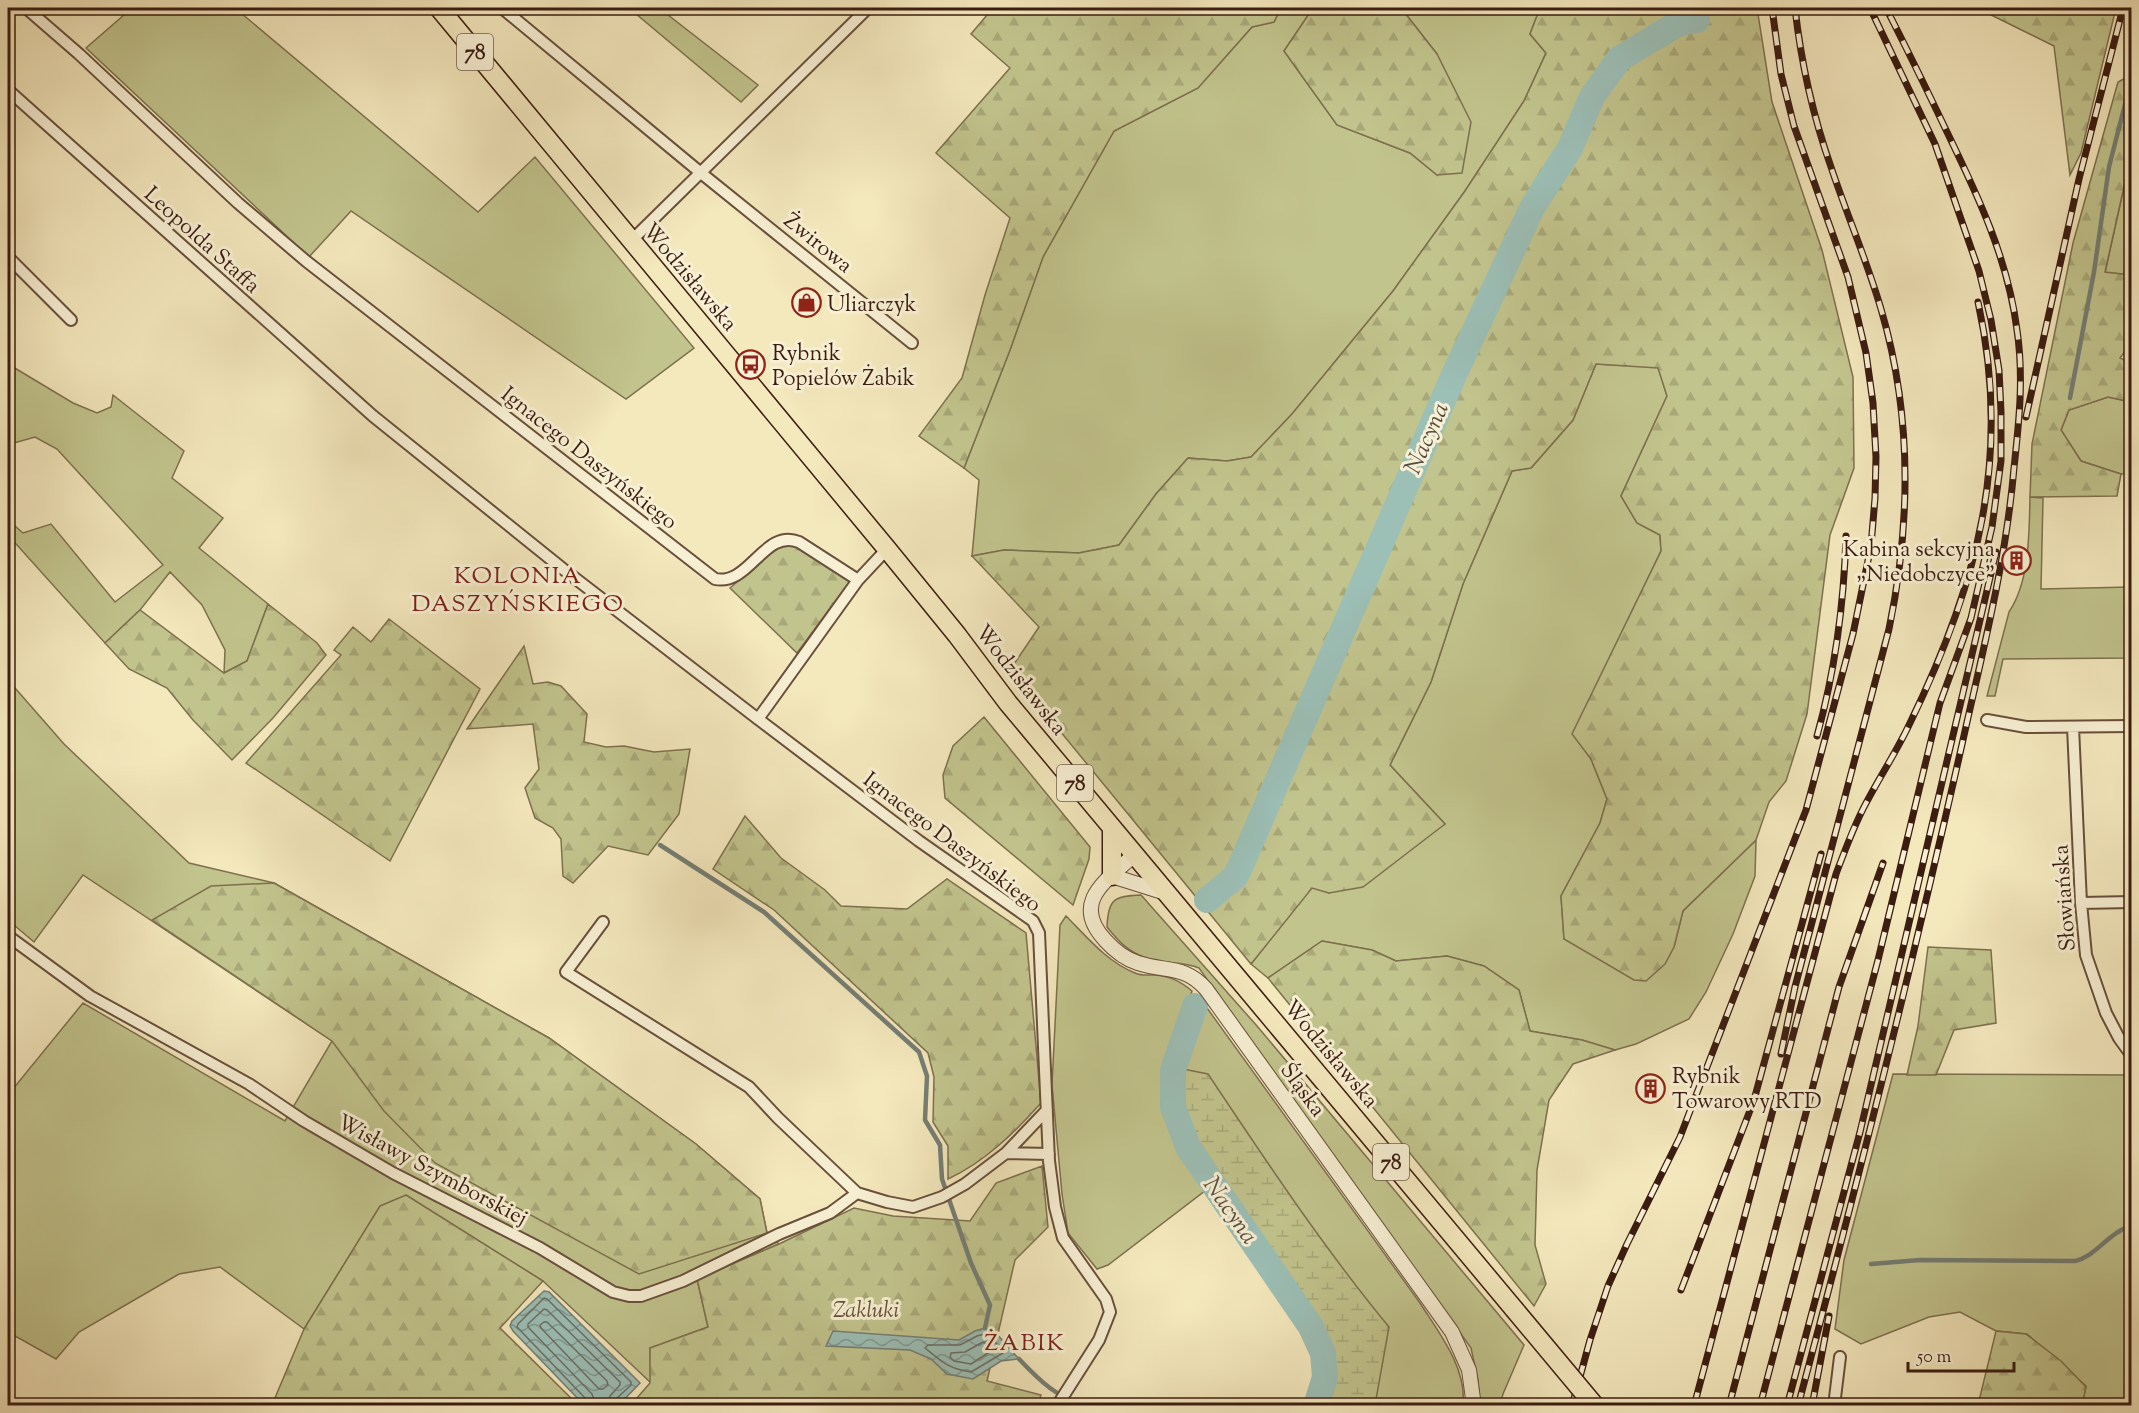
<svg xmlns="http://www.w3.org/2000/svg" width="2139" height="1413" font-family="'Sorts Mill Goudy',serif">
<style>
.green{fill:#c2c48d;stroke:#7e704f;stroke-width:1.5}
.forest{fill:url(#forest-firs);stroke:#7e704f;stroke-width:1.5}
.wetland{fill:url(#wetland-marsh);stroke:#7e704f;stroke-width:1.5}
.water{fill:url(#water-waves);stroke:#757e74;stroke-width:1.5}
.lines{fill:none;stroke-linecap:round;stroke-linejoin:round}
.shore{stroke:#6c6e64;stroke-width:1.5}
.stream{stroke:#757e74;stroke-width:4.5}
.river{stroke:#9cbfb6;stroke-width:26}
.minor-casing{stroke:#694f3c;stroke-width:14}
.tertiary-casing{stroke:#694f3c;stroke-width:16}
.primary-casing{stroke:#3b1c11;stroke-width:21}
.minor{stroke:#f8f0d4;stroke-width:10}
.tertiary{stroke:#f8f0d4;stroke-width:14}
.primary{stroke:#f4e8bd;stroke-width:18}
.rail-casing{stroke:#3b1c11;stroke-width:7}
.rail{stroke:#f8f0d4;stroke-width:4.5;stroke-dasharray:14;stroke-linecap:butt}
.primary-bridge-casing{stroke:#3b1c11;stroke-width:21;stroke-linecap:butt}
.primary-bridge{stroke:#f4e8bd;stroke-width:18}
.labels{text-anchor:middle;stroke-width:6;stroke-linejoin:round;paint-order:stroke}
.shield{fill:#f8f0d4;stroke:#745c4c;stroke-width:1.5}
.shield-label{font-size:21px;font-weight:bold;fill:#3b1c11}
.street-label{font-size:22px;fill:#3b1c11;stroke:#f8f0d4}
.poi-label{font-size:22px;fill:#3b1c11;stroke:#f8f0d4;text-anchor:start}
.park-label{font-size:22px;font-style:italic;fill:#644e36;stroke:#f8f0d4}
.water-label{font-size:24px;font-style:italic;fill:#584d43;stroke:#f8f0d4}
.neighbourhood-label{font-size:24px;letter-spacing:1.5px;fill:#7a1f14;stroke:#f8f0d4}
</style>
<defs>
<pattern id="forest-firs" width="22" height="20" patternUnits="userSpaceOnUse" patternTransform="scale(1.5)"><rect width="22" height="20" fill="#c2c48d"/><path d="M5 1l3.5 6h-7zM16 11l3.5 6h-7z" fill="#a8a879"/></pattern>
<pattern id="wetland-marsh" width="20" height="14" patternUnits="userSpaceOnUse" patternTransform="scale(1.5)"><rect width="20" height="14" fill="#c2c48d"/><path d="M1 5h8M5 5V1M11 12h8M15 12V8" fill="none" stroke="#a8a879"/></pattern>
<pattern id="water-waves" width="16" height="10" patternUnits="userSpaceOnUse" patternTransform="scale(1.5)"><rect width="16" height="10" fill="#9cbfb6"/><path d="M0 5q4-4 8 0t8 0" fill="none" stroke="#809a93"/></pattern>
</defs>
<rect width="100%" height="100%" fill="#f4e8bd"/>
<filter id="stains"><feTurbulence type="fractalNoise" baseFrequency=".00333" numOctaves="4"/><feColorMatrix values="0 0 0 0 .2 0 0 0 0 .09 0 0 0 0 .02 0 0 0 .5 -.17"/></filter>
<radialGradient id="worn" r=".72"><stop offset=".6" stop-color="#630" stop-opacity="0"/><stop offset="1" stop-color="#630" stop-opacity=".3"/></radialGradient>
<!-- green -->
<path class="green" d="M132,8h103l243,204 57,-55 159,191 -68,51 -275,-188 -42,46 -223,-209z
M629,8h30l99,77 -17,17z
M1281,8h32l-29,43 53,74 73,28 27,22v-121l-36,-46h139l-10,26 16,19 -22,48 -59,90 -72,100 -101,123 -41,43 -24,4 -39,-3 -32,36 -37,51 -40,8 -75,-3 -32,6 7,-76 -15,-12 46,-118 33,-93 71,-126 84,-43 54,-61 22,-5z
M2131,155v120l-26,-2z
M8,364l65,39 24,10 14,-6 2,-12 71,56 -12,27 51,40 -24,30 69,56 -21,57 -23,12 1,-23 -23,-45 -32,-33 -30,38 -35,33 -97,-108v-15l15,13 28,-9 64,78 48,-37 -106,-116 -22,-12 -21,6h-6z
M1596,364l62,3 9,29 -46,100 16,27 23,12 1,16 -88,183 18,25 16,40 -7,24 -39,73 3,43 110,8 9,-36 73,-71 -1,36 -22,58 -27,58 -17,27 -53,25 -21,6 -33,-10 -52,-9 -11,-41 -35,-24 -37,-10 -51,5 -24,-11 -50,-9 -54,37 -17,-14 61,-77 17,6 116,-69 -55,-59 41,-83 32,-98 49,-113 19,-3 42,-48z
M2108,397l23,5v72h-10l-40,-13 -20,-31 8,-20z
M2030,497l13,1 -2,91 90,-2v71l-128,1 -8,37h-8l22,-84c21,-31 20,-79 21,-115z
M8,680l56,64 125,119 85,20 275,155 147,106 64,55 7,34 12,11 -82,35 11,48 -58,21 1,35 -108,-102 -137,-86 -26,11 -76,123 -84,-62 -41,7 -100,58 -23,27 -48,-27v-237l75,-92 202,118 47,-80 -249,-166 -49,67 -26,-22z
M1141,895l116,131 267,319 -21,49 -3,11h-20l-2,-25 -7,-32 -272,-380c-19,-8 -42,-3 -60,-13 -14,-6 -23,-17 -32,-28 1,-28 7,-31 34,-32z
M1066,916c21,21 41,46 69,57 6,3 13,2 19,2 16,1 26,6 38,16l-27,96 2,27 12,33 11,23 16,20 -98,75 -11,4 -29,-36 -6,-39 -10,-109 8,-160z
M1202,1003l5,5 213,295c19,30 47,65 43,102h-138l7,-42 -143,-234 -11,-50 11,-41z
M1893,1074l238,1v330h-49l4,-19 -59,-52 -31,-3 -36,-19 -31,5 -68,27 -26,-15 9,-69z"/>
<!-- forest -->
<path class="forest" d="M993,8h288l-7,14 -22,5 -54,61 -84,43 -71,126 -33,93 -46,118 -45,-32 43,-58 23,-83 25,-77 -74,-65 74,-85 -39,-34z
M1313,8h88l36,46 34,68 -9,51 -25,2 -27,-22 -73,-28 -53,-74z
M1540,8h217l15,94 50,148 31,127 1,91 -24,67 -23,179 -21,67 -17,21 -13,38 -73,71 -9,36 -9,17 -19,17 -12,-1 -70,-41 -3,-43 39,-73 7,-24 -16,-40 -19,-25 89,-183 -1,-16 -23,-12 -16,-27 46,-100 -9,-28 -62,-4 -23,56 -42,48 -19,3 -49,113 -32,98 -41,83 55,59 -82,63 -34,6 -17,-5 -61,76 -241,-294 29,-43 -67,-71 32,-6 75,3 40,-8 37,-51 32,-36 39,3 24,-4 41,-43 101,-123 72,-100 59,-90 22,-48 -16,-19z
M1977,8h139l-35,145 -11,22 -16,-129z
M2131,75v80l-26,117 26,3v69l-11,14 11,5v39l-23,-5 -39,13 -8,20 20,31 40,13 -4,22 -87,1 2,-53 41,-201 45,-161z
M793,542l58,38 -54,73 -67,-65 51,-44z
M268,604l49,39 9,12 -53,63 -41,42 -39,-40 -26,-32 -38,-19 -24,-26 35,-33 84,63 23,-12z
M389,619l91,70 -90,172 -144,-98 95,-108 -7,-5 19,-23 18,15z
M524,646l9,38 15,-2 13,4 26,28 -3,28 22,5 18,-1 30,6 36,-3 -11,65 -31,41 -40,-9 -35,37 -10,-7 -2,-37 -8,-11 -18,-10 -10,-30 14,-19 -6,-45 -66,5z
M984,717l106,130 -1,12 -16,46 -128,-107 -2,-23 10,-29z
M745,816l36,42 44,32 16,16 66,3 40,-30 79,54 15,170c-26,29 -56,59 -93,76v-33l-15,-24 1,-45 -6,-24 -154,-143 -61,-41z
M274,883l275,155 147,106 64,55 7,34 -128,41 -204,-111 -51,-52 -52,-70 -180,-121 59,-34z
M1322,941l50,9 24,11 51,-5 37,10 35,24 11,41 52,9 33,10 -42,14 -24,36 -12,70 -2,75 11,39 -12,22 -266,-328z
M1928,947l63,3 5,73 -42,7 -18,45h-29l11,-49z
M1042,1166l6,61 -33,33 -28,121 54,14 -3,10 -408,1 20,-23v-35l58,-21 -11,-48 82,-35 75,-36 39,8 77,5 26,-38z
M406,1195l137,86 -43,47 78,77h-306l32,-76 76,-123z
M1996,1331l30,3 35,27 25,26 -4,18h-104z"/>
<!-- wetland -->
<path class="wetland" d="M1178,1068l30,6c58,87 115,173 181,253l-14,78h-64l11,-32 -7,-26 -35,-56 -88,-128 -12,-25z"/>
<!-- water -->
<path class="water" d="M544,1291l5,1 91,91 -21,22h-35l-71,-74 -3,-5 2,-5z
M985,1328l10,4 24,27 -18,2 -28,18 -26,-5 -16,-15 -21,-9 -84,-4 7,-15 126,9 16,-9z"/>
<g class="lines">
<!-- shore -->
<path class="shore" d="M544,1322h3l60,59 1,4 -5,4h-4l-58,-61 -1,-3z
M985,1334l7,4 11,15 -32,19c-22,-3 -29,-10 -46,-24l3,-3h32l17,-9z
M983,1342l4,2 4,7 -20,13 -17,-3 -4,-4 1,-4 14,-1z
M588,1406l-2,-7 -69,-72 1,-3 26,-26 3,1 84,83v3l-15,14 -1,7
M596,1406l-4,-12 -64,-67v-3l16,-15 3,1 73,72v3l-10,11 -3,10"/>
<!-- stream -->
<path class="stream" d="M2070,398l24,-126 15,-105 23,-90
M660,845l104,67 155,140 8,24 -2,44 15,25 2,34 29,84 19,42 -5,23
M1871,1264l49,-4 155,1c22,-5 34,-30 57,-35
M1019,1359c21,22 38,39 68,47"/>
<!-- river -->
<path class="river" d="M1207,900l28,-23 5,-10 214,-492 78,-167 38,-60 22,-51 27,-38 60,-36 18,-3
M1195,1006l-22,64v37l15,40 123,180 12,26 2,24 -9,29"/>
<defs>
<path id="minor" d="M26,8l53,46 159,149 68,58 409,318c35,7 49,-51 84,-37l59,38
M502,8l199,165 211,170
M8,90l365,326 190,153 195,150 161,122 114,80 6,12 10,228 6,46 8,31 43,61 4,13 -11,28 -42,66
M631,241l237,-233
M8,257l63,63
M758,719l100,-139 29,-31
M1987,720l39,7 106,-1
M2073,727l8,176 5,52 20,58 13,25 13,18
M2081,903l51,-1
M603,922l-37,50 183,115 29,31 79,75 30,9 26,5 29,-10 23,-13 41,-31 41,-43
M8,936l82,60 159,88 55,37 89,52 147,75 73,44 16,4h12l42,-15 96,-47 51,-21 27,-20
M1006,1153l43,1
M1834,1406l6,-49"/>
<path id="tertiary" d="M1134,855c-27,25 -64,47 -29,85 9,10 20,19 33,23 28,9 47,2 68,26l246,343 17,38 5,36
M1112,876l54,17"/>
<path id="primary" d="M439,8l448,541 70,86 51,68 506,606
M1112,828v48"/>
</defs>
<!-- minor casing -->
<use href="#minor" class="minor-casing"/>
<!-- tertiary casing -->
<use href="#tertiary" class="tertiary-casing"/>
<!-- primary casing -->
<use href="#primary" class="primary-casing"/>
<!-- minor -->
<use href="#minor" class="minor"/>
<!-- tertiary -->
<use href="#tertiary" class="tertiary"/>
<!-- primary -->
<use href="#primary" class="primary"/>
<defs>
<path id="rail" d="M2026,417l53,-238 44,-171
M1817,736c18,-65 27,-133 29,-200
M1781,1054l14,-67 94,-358c22,-106 23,-215 -8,-320 -14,-48 -34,-94 -50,-142 -18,-51 -30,-105 -36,-159
M1681,1290l73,-190 67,-246
M1572,1406l18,-66 18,-54 19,-42 53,-107 126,-327 47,-176 18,-88 4,-48 1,-41 -3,-54 -7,-50 -18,-76 -54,-151 -13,-52 -9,-66
M1694,1406l142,-532c8,-21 16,-43 26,-63 15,-30 34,-58 48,-88 68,-140 102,-266 68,-421
M1729,1406l110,-419 44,-124
M1760,1406l118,-446 62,-257 31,-85 21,-91 9,-66v-49l-2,-42 -8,-50 -12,-49 -44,-127 -65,-136
M1787,1406l73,-274 136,-580
M1798,1406c59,-221 115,-443 165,-666 20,-90 43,-179 51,-272 5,-46 10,-91 3,-138 -9,-71 -39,-134 -70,-198 -20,-42 -40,-83 -61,-124
M1812,1406l17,-90"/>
</defs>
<!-- rail casing -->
<use href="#rail" class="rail-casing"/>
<!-- rail -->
<use href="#rail" class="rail"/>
<defs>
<path id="primary-bridge" d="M1514,1309l81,97"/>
</defs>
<!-- primary-bridge casing -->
<use href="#primary-bridge" class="primary-bridge-casing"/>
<!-- primary-bridge -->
<use href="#primary-bridge" class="primary-bridge"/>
</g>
<!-- icons -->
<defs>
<symbol id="shop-ring" viewBox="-11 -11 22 22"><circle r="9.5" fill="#f8f0d4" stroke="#8f2418" stroke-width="1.5"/><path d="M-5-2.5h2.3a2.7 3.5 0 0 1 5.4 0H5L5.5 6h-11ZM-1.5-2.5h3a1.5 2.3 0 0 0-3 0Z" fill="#8f2418"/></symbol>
<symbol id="bus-ring" viewBox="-11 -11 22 22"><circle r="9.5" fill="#f8f0d4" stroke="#8f2418" stroke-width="1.5"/><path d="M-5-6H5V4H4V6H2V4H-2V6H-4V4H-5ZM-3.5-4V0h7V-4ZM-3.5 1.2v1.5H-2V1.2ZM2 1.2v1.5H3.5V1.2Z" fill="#8f2418"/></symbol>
<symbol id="building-ring" viewBox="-11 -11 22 22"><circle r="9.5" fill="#f8f0d4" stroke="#8f2418" stroke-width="1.5"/><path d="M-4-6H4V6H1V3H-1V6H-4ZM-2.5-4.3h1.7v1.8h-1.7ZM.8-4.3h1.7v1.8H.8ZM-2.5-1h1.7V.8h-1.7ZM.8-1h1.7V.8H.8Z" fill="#8f2418"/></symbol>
</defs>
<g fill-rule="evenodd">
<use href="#shop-ring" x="790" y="286" width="33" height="33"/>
<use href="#bus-ring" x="734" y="348" width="33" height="33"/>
<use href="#building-ring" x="2000" y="544" width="33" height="33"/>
<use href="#building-ring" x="1634" y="1072" width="33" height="33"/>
</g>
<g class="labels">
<!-- shield labels -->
<g class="shield">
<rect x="457" y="34" width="36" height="36" rx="4.5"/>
<rect x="1057" y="765" width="36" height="36" rx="4.5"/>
<rect x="1373" y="1144" width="36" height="36" rx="4.5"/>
</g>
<g class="shield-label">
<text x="475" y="59">78</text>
<text x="1075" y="790">78</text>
<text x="1391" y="1169">78</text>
</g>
<!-- street labels -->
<g class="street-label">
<text transform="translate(203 239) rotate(42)" y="8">Leopolda Staffa</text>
<text transform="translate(819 242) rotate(39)" y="8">Żwirowa</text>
<text transform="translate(691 276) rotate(50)" y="8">Wodzisławska</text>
<text transform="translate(590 457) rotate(38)" y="8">Ignacego Daszyńskiego</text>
<text transform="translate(1022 679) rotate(52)" y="8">Wodzisławska</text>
<text transform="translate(953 841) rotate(37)" y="8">Ignacego Daszyńskiego</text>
<text transform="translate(2063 898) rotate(-94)" y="8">Słowiańska</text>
<text transform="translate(1332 1053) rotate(50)" y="8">Wodzisławska</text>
<text transform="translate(1304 1089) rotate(54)" y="8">Śląska</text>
<text transform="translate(433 1169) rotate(28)" y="8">Wisławy Szymborskiej</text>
</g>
<!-- poi labels -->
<g class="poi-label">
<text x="827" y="311">Uliarczyk</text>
<text x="772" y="360">Rybnik<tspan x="772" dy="25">Popielów Żabik</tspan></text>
<text x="1995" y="556" text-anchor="end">Kabina sekcyjna<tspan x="1995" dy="25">„Niedobczyce”</tspan></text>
<text x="1672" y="1083">Rybnik<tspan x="1672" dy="25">Towarowy RTD</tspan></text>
</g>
<!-- park labels -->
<g class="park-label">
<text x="866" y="1317">Zakluki</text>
</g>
<!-- water labels -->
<g class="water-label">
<text transform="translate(1426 438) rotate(-66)" y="8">Nacyna</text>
<text transform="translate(1231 1210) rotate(55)" y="8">Nacyna</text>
</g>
<!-- neighbourhood labels -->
<g class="neighbourhood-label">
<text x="518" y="583">KOLONIA<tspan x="518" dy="28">DASZYŃSKIEGO</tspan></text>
<text x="1025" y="1350">ŻABIK</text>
</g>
</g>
<!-- margin -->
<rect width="2139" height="1413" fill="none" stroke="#f4e8bd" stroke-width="30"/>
<rect x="9" y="9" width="2121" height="1395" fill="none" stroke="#3b1c11" stroke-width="3"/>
<rect x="15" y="15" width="2109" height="1383" fill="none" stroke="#3b1c11" stroke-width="1.5"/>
<!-- scale -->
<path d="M1908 1362v9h106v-9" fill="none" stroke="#3b1c11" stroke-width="3"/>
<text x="1917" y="1362" font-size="18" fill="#3b1c11" stroke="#f8f0d4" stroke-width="4.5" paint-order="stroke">50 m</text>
<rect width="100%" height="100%" filter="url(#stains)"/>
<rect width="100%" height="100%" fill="url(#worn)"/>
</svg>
